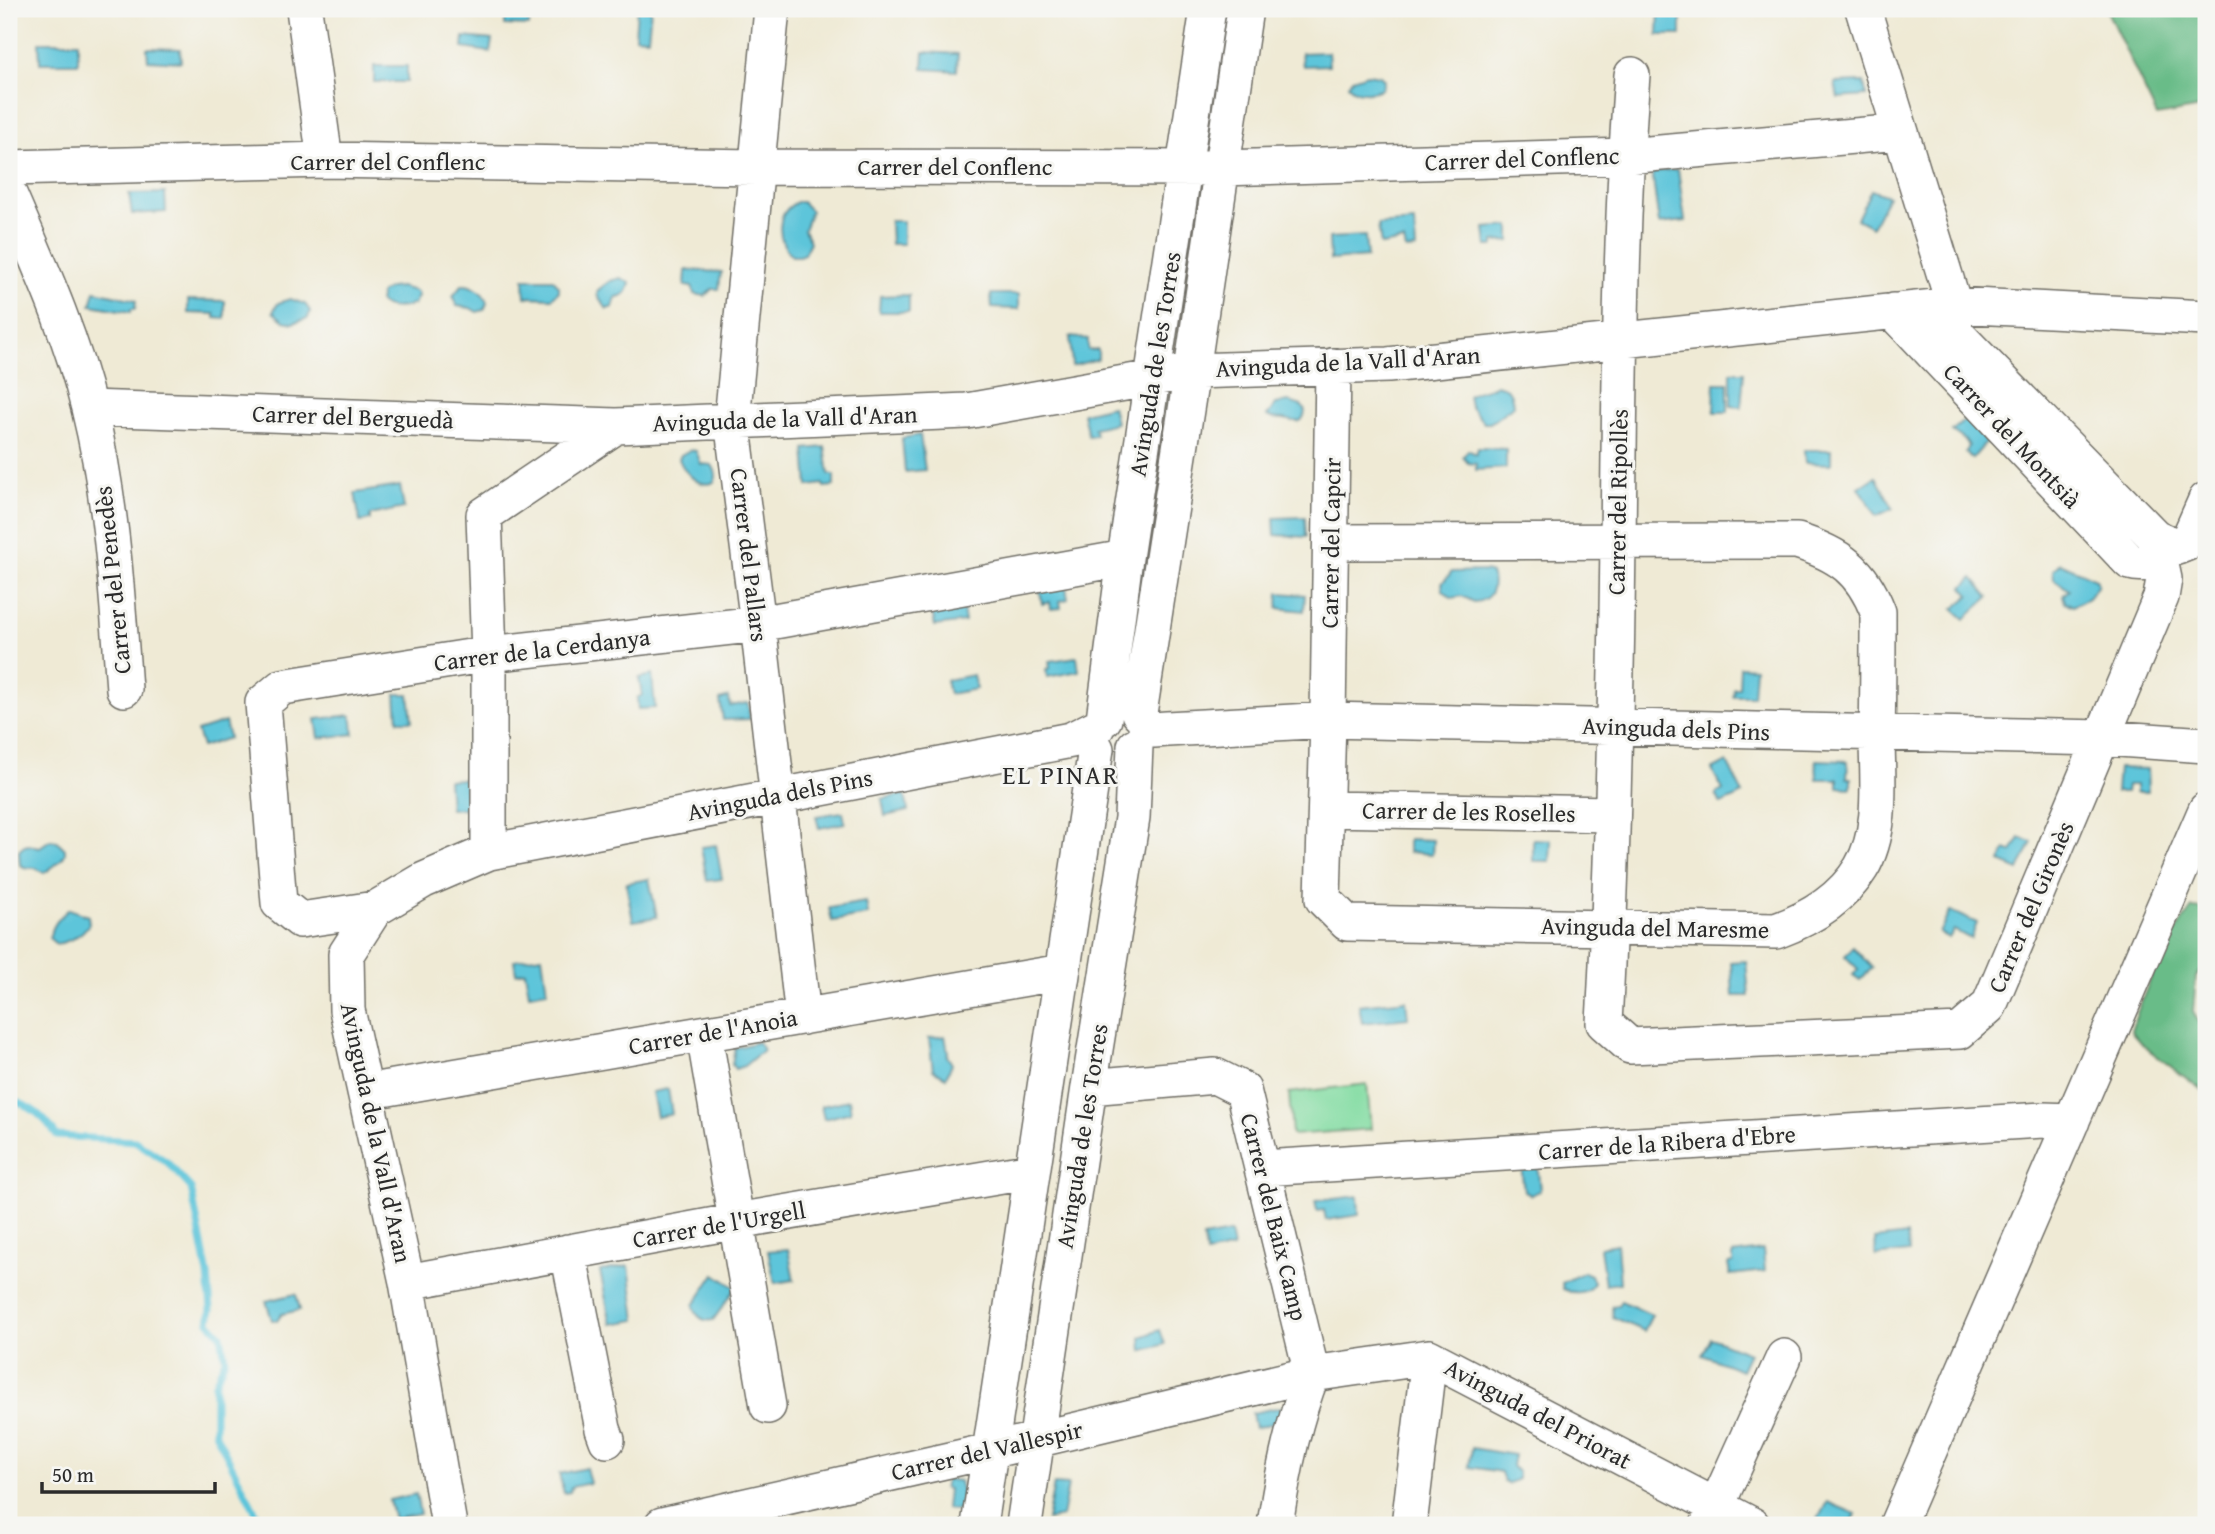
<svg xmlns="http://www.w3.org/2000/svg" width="2215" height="1534" font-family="'Gentium Book Plus',serif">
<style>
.green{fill:#82dca2;stroke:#568466;stroke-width:2}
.forest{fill:#69bc88;stroke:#4a745a;stroke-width:2}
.water{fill:#5dc5da;stroke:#447882;stroke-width:2}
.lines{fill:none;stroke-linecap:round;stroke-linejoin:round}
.stream{stroke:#5dc5da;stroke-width:7}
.minor-casing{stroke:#706e66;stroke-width:38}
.minor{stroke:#fff;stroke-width:35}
.labels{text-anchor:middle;stroke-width:6;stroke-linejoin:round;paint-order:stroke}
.street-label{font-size:24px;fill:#2b2b2b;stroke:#f6f6f2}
.neighbourhood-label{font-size:26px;letter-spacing:2px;fill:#2b2b2b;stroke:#f6f6f2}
</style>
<rect width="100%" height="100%" fill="#f6f6f2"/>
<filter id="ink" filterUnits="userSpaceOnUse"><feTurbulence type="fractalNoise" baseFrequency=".0143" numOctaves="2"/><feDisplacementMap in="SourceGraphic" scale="14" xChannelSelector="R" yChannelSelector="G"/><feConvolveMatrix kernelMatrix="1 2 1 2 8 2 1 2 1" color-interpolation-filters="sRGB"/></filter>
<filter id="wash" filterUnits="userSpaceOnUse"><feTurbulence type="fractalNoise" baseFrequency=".00686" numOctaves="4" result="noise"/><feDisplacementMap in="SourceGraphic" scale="28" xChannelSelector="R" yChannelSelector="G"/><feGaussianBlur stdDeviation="1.57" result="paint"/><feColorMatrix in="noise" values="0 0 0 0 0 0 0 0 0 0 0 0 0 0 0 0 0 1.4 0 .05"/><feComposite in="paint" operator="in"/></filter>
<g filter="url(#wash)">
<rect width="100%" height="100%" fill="#efead5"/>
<!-- green -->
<path class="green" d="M1367,1084l4,45 -79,6 -3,-42z"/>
<!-- forest -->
<path class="forest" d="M2106,9h100v98l-49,9z
M2192,908l14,1v56l-10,12 -3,35 13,23v58l-61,-46 -14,-16c14,-43 33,-87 61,-123z"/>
<!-- water -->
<path class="water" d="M637,9h14l-3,29 -13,-1z
M1659,9h22v26h-23z
M505,13l25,1 -1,12 -24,-1z
M464,37l28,3 -2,12 -27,-4z
M39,42h39v21h-38z
M147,48l33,1 1,13 -33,-2z
M924,52l34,2 -1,17 -34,-2z
M1328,52l1,13 -26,1 -2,-13z
M374,66h33v16h-33z
M1367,74l13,2 4,4 -2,8c-11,6 -26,6 -34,-3l4,-6z
M1864,82l2,14 -28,2 -3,-15z
M1678,169l7,52 -26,3 -7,-52z
M1871,190l17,6 -16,31 -15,-8z
M165,193l1,19 -34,2 -3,-20z
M797,202h5l9,9 -7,19 6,12 -6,12 -5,2h-7c-16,-16 -17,-43 5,-54z
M890,221h13v23h-12z
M1414,222l2,27 -10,1 -2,-9 -23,4 -3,-20z
M1510,226v15l-16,1v4h-7l-2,-18z
M1365,236l2,21 -37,3 -1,-22z
M686,270l35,2 -2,17h-7l-7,7 -10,-2 -3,-7 -7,-1z
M621,278l9,5c-2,9 -5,13 -14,14l-3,10 -6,2 -10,-14 1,-5 12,-9z
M524,279h29l6,7v5l-7,7 -27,-1z
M462,285c10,-1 23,8 25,18l-3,7 -7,2 -7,-4 -13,-2 -4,-10z
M400,287l16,4 2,5 -4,8c-10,4 -28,7 -35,-3l2,-8 9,-5z
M95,291l41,9 -1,9h-4v3l-40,-7z
M991,294h28v15l-27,-1z
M909,295v17h-30l1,-16z
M290,299l15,5 5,7 -2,7 -15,5 -9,-2 -11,-9 5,-9z
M188,300l37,1v18l-10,-1v-4l-27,-1z
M1070,337l18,2v11h10v9l-26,7z
M1731,372h13l-3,35 -10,-1z
M1715,383h13v29h-14z
M1496,385c14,3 16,8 17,21l-23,17h-6l-14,-17 -2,-10c7,-6 19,-5 28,-11z
M1289,402l13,4 3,5c-2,15 -10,10 -21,8 -7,-1 -9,1 -17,-3l9,-12z
M1112,406l4,17 -22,5 2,7 -8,1 -5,-23z
M1967,418l19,25 -14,16 -6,-7 3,-6 -3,-5 -14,-10z
M920,435l5,35 -20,2 -3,-34z
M825,447l4,27 5,1v11l-10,1 -1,-3 -15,2 -3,-37z
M1478,448l28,1v19l-30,2v-6l-8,-1 -5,-6 5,-7 8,4z
M690,450l6,1 5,13 11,1c16,25 -20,27 -33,-6l2,-4z
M1804,450h27v14l-26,-1z
M1876,477l17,31 -16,8 -18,-29z
M400,486l4,22 -34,7v5l-10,2 -5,-29z
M1305,517l1,20 -31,-2 -1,-17z
M2060,563l36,16 2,6 -10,13 -15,8 -8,-4 -2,-7 6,-5 -15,-11 -1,-9z
M1485,571l6,2c5,16 -1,28 -17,29l-12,-6 -10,2 -9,-8 -1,-7 10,-11z
M1973,578l16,19 -24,22 -11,-10 16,-14 -7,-8z
M1066,586l2,13 -8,2 1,7 -10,1 -1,-7 -8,2 -2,-14z
M1279,593l26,2 -1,16 -26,-3z
M963,609l2,13 -30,4 -3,-14z
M1077,657l2,14 -32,6 -1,-8 4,-1 -1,-7z
M1740,667l15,1 -2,28h-20l1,-8h5z
M652,675l3,33 -17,1 -1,-11 5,-3 -3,-17z
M973,675l3,14 -27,5 -3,-14z
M396,694h13l3,27h-14z
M729,697l1,9 18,-3 2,16 -27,1 -3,-20z
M351,715l3,19 -35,4 -3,-19z
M225,722l4,16 -27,9 -5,-16z
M1816,760l32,1 -1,17h4v10l-13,-1v-8h-21z
M1727,762l16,32 -22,10 -5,-10 7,-4 -11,-20z
M2118,768l29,1 1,23h-12v-7h-9l-1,7h-10z
M464,779l3,29 -17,1 -2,-29z
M905,794l3,17 -23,5 -3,-17z
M843,812l2,11 -26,5 -3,-12z
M2020,838l12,4 -13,28 -19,-8 6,-12 6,2z
M1408,839l25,1 -1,14 -24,-2z
M1533,839l18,1 -1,21h-17z
M50,840l7,1 8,8v5c-3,8 -14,14 -21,19l-8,-5h-10l-6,-3 -1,-14c7,-9 11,-5 21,-4z
M716,845l6,34 -15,2 -6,-34z
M649,879l8,38 -24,4 -7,-38z
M866,902l2,13 -36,6 -3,-13z
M69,909l19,7 1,8c-7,11 -20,18 -33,20l-7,-6c3,-13 10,-21 20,-29z
M1950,911l27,12 -6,16 -17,-9 -5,8 -10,-5z
M1853,947l19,21 -12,12 -7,-5 5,-6 -13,-13z
M542,956l5,35 -18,3 -4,-23 -9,2 -2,-13z
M1746,961l3,35h-16l-2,-34z
M1406,1000l2,18 -46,5 -3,-18z
M945,1036l3,16 -1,4 5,8 -6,13 -13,-7 -4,-32z
M758,1042l5,8 -19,16 -9,3 -3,-5 3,-16z
M668,1089l4,25 -15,3 -5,-25z
M849,1100l2,12 -27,7 -3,-13z
M1537,1162l3,28 -9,5 -7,-4 -3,-26z
M1358,1196l1,19 -33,5 -2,-10 -7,1 -2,-10z
M1230,1233l3,15 -26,6 -4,-16z
M1907,1235l2,17 -33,4 -1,-17z
M1617,1244l3,39 -15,2 -5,-38z
M788,1249l6,31 -19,3 -7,-32z
M1763,1250l2,21 -35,4 -2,-11 5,-1v-9z
M629,1266l7,54 -25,4 -11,-53z
M1584,1272l7,3 3,8c-6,11 -21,11 -31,6l-1,-6z
M715,1274l21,14 -23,32c-10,2 -18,-4 -19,-15z
M296,1294l4,16 -18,4 -5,7 -5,-1 -6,-19z
M1621,1301l31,14 -8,16 -31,-14 -1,-11 6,-1z
M1160,1330l5,14 -23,7 -1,-14z
M1711,1338l38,15 -8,17 -39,-15z
M1281,1407l3,13 -29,8 -3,-15z
M1472,1448l42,7 -2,11 6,7v6l-10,5 -4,-2 -3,-10 -32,-5z
M586,1468l4,15 -19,4 -1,5 -6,1 -5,-19z
M946,1479l13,2 3,12 -3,17 -13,-1 2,-20 -4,-1z
M1054,1484l14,1 -6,32 -15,3z
M416,1494l4,20 -26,5 -5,-19z
M1827,1502l29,12 -5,11h-36z"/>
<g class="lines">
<!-- stream -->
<path class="stream" d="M9,1099c22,7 35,17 48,37l78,5 32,21 24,26 17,87 3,34 -2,13 12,13 4,24 -10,25v48l47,93"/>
</g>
</g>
<g filter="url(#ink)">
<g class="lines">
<defs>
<path id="minor" d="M304,9l21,151
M772,9l-40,411 26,204 45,393
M1863,9l91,296
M1632,75c-12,155 -12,310 -14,466 -2,161 -5,322 -14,482l26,23 330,-15 29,-25 172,-409 3,-18 -9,-42
M9,168l316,-8 430,7 467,1 404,-12 274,-24
M9,194c30,70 62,140 80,214 23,93 28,186 35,281
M1931,308l224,229 22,10 10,-4 19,-43
M1893,311l237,251c14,4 21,1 29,-12
M89,408l527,18
M1332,542l465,-1c42,13 65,29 81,71 0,41 0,83 -1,124 0,42 7,94 -16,132 -19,31 -52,51 -85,63l-429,-8 -24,-24 5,-179 5,-354
M1139,713l53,-342 53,-362
M1104,719l21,-161 83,-549
M1146,726l8,4 13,-1 161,-9 776,18 102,7
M1326,809l286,5
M489,852l582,-112 26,-13
M375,909l-75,11 -21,-17 -16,-200 19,-16 207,-33 269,-30 367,-66
M704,1034l64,372
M1089,1087l126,-11 28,14 69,284
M365,1092l697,-120
M1262,1168l781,-48 29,1
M568,1252l35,177 4,11
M407,1282l330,-61 295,-50
M449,1525l-42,-243 -60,-272 -1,-56 29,-45 49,-29 65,-28v-198l-5,-139 132,-89 351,-15 225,-40 196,-6 566,-60 252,13
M662,1525l327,-74 323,-77 117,-17 323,168
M979,1525l117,-776
M1024,1525l65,-438 43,-269 3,-72
M1275,1525c7,-48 19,-106 37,-151
M1409,1525l20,-168
M1708,1525l76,-168
M1897,1525l309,-715"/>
</defs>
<!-- minor casing -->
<use href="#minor" class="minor-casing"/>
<!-- minor -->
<use href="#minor" class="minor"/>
</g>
</g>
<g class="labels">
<!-- street labels -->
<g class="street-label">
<text transform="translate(1522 159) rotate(-2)" y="8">Carrer del Conflenc</text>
<text x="388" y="170">Carrer del Conflenc</text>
<text x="955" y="175">Carrer del Conflenc</text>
<text transform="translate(1348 362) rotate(-3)" y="8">Avinguda de la Vall d'Aran</text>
<text transform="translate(1155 364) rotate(-81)" y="8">Avinguda de les Torres</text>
<text transform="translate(353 417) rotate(2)" y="8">Carrer del Berguedà</text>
<text transform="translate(785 419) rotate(-2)" y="8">Avinguda de la Vall d'Aran</text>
<text transform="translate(2012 436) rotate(47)" y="8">Carrer del Montsià</text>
<text transform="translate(1618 502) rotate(-89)" y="8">Carrer del Ripollès</text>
<text transform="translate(1331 543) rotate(-89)" y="8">Carrer del Capcir</text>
<text transform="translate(749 555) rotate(83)" y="8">Carrer del Pallars</text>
<text transform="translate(113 580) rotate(-96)" y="8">Carrer del Penedès</text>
<text transform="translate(542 650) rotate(-7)" y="8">Carrer de la Cerdanya</text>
<text transform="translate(1676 729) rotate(2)" y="8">Avinguda dels Pins</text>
<text transform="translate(780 795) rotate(-11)" y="8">Avinguda dels Pins</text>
<text transform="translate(1469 812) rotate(1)" y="8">Carrer de les Roselles</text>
<text transform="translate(2031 907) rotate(-67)" y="8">Carrer del Gironès</text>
<text transform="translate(1655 928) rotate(1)" y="8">Avinguda del Maresme</text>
<text transform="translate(713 1032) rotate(-10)" y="8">Carrer de l'Anoia</text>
<text transform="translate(376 1133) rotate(78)" y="8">Avinguda de la Vall d'Aran</text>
<text transform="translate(1082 1136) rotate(-81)" y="8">Avinguda de les Torres</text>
<text transform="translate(1667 1143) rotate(-4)" y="8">Carrer de la Ribera d'Ebre</text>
<text transform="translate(1274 1217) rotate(76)" y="8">Carrer del Baix Camp</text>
<text transform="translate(719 1225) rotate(-10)" y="8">Carrer de l'Urgell</text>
<text transform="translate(1538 1414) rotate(28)" y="8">Avinguda del Priorat</text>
<text transform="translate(987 1451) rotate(-13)" y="8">Carrer del Vallespir</text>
</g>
<!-- neighbourhood labels -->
<g class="neighbourhood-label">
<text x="1061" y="784">EL PINAR</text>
</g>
</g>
<!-- margin -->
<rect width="2215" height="1534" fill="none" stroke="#f6f6f2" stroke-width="35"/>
<!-- scale -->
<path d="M42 1482v10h173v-10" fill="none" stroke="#2b2b2b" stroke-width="3.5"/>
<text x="52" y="1482" font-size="21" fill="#2b2b2b" stroke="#f6f6f2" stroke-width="5" paint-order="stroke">50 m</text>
</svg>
